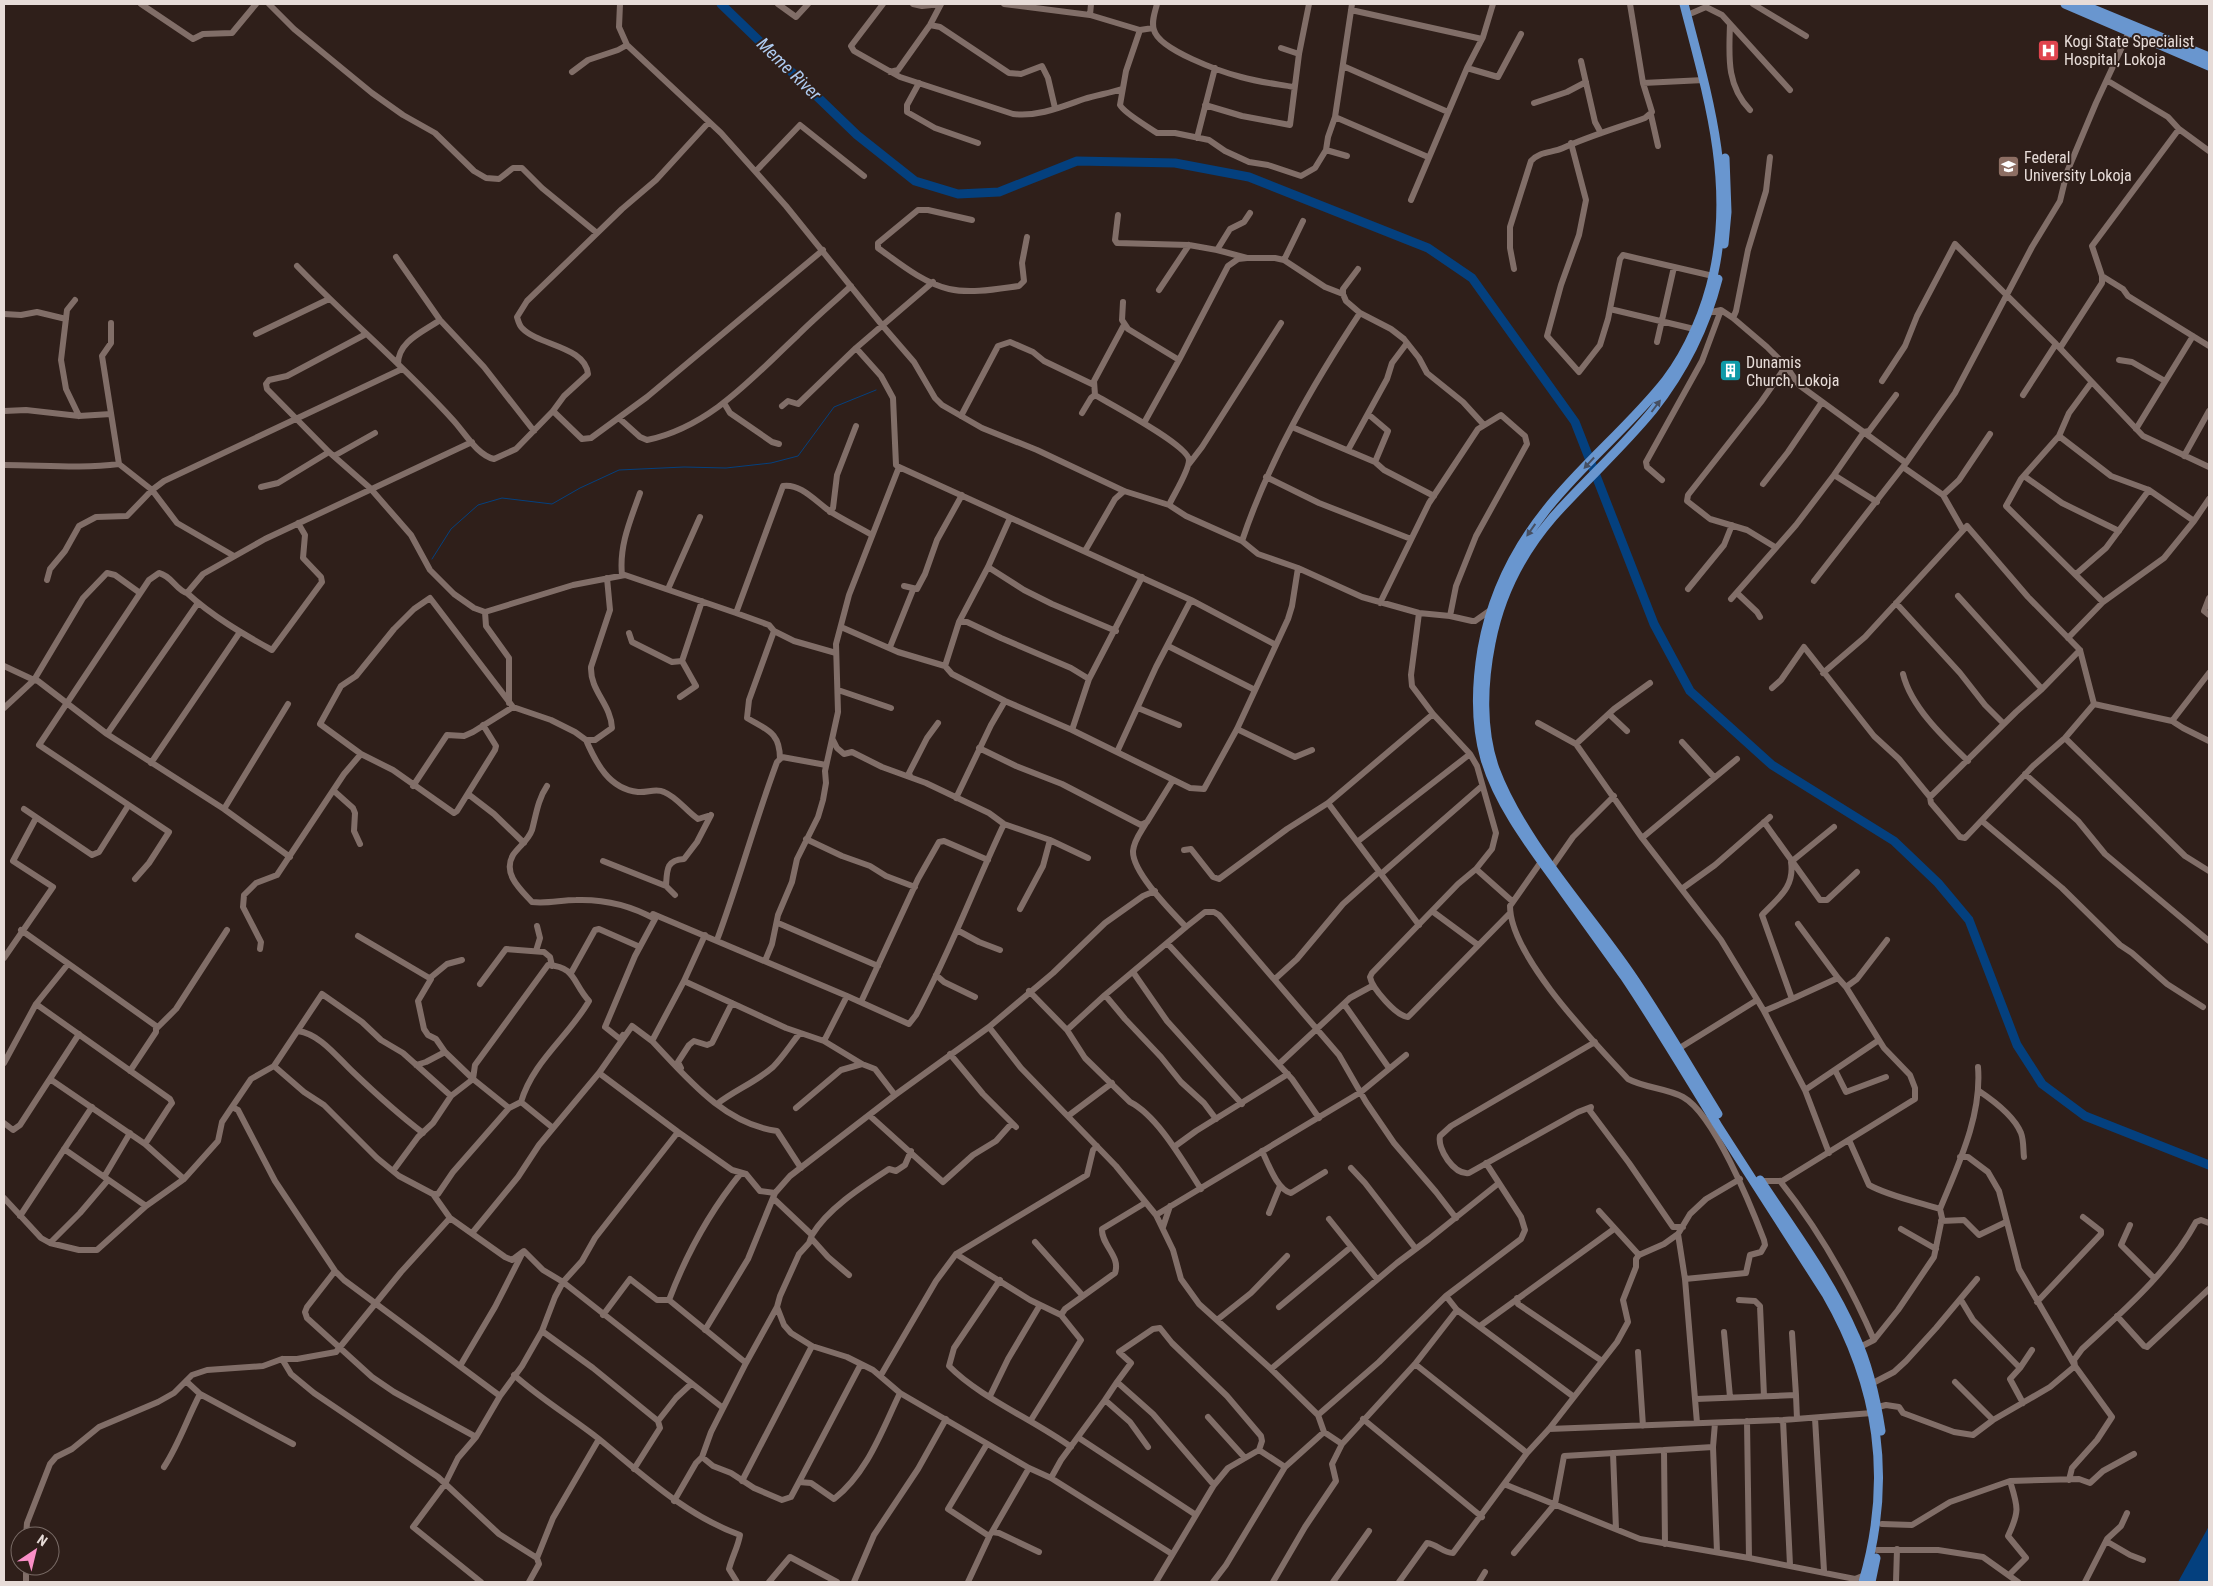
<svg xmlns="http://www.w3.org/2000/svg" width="2213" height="1586" font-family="'Roboto Condensed',sans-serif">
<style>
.water{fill:#04407e}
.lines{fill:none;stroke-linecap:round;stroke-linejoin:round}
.stream{stroke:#04407e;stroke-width:1}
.river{stroke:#04407e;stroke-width:9}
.minor{stroke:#816e68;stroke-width:6}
.highway{stroke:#6996cf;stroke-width:9}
.oneway{fill:#464f62}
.labels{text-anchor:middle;stroke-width:4;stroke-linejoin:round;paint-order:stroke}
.poi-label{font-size:16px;fill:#e7dcd8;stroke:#2f1f1a;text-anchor:start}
.water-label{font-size:18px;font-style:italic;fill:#afcbf0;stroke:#2f1f1a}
</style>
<rect width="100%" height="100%" fill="#2f1f1a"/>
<!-- water -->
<path class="water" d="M2209,1526v56h-31z"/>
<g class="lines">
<!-- stream -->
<path class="stream" d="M432,559l19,-30 27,-24 24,-7 50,6 28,-16 39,-18 65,-3 42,1 45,-5 27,-7 36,-49 42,-17"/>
<!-- river -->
<path class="river" d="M721,4l136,131 58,46 43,13 41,-2 78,-31 98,2 74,14 179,71 44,30 103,144 79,202 36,67 82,74 122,76 44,42 31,37 48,125 25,39 43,32 124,49"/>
<!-- minor -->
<path class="minor" d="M141,4l52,35 10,-5 29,-1 24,-29
M269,4l25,25 78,64 31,22 32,18 39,38 12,7 13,1 14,-11h9l20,20 55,45
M620,4l-1,23 8,18 94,88 65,73 96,119 32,37 21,36 7,7 40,23 55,22 87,41 45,14 17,11 56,25 16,13 40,14 64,29 57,16 31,3 22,5h3l17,-12
M778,4l18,13 12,-13
M883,4l-32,42 3,5 46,26 113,37c25,3 48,-7 71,-15 13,-4 26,-6 38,-10
M913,4l9,2 19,-2
M1004,4l86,11 50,15 13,-2
M1157,4c-2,8 -6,18 -3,26 5,20 68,42 87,47 17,5 36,7 53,10
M1753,4l53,32
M1351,10l131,29
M1692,13l14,-6 16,8 68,75
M1090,15l1,-11
M1730,24c-1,32 -4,61 20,86
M930,25l10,2 69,46 12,1 21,-8 6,12 7,30
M1140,30l-14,41 -6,34c4,8 27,21 37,28h18l34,7 16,11 24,11 19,3 33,11 14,-8 11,-18
M1281,48l18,6
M1581,61l14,61 6,11
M1343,66l105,46
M1467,68l31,9 23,-43
M572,72l16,-12 30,-10 9,-5
M890,72l8,-2 32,-45 11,-21
M2108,81l60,36 11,12
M919,83l-12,22v7l28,16 43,15
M1643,83l61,-3
M1534,103l33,-11 19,-10
M1205,105l37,11 48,9 9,-71 10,-50
M1651,115l7,31
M1335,117l93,40
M1197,138l18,-70
M1571,143l15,57 -7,35 -18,50 -14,51 32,36 21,-27 8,-26 12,-60 3,-4 90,21
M1347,156l-21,-6 2,-13 7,-20 17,-113
M756,171l44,-46 64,51
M1411,200l56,-132 16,-31 10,-33
M1118,215l-3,25 2,3 72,2 28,5 13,-21 14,-7 6,-9
M972,220l-44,-10h-10l-40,33v5c21,15 45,35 71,41 22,5 48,0 70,-3l5,-5 -2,-18 5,-26
M1217,250l30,8h28l9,2 41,27 18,7 3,7 14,12
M396,257l44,63 44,47 50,64
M1284,260l19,-39
M297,266c51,53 107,100 156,154 12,13 24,35 41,39l22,-10 37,-38 29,28 9,-1 56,-41 176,-147
M1514,269l-4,-21v-21l21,-66c9,-10 21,-8 32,-13 26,-12 54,-20 82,-30l7,-6 -9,-29 -13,-79
M2102,276l21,13 5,7 81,50
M1159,290l30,-45
M1343,294v-5l15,-20
M75,300l-8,10 -6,50 5,29 13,27
M1123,302l-1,18 6,9 51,31
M1610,309l84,20
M1707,313l14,-3 12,8 34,29 19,19 13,19 107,78 49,-70 77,-146 28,-46 7,-29 29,-69 33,-71
M4,314l17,1 16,-3 29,7
M1733,318l3,-7 12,-61 18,-59 4,-34
M111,323v20l-9,13 17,108
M256,334l73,-35
M366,334l-79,42 -18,4 -3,4 1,5 62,63 41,36 41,47 19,35 24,24 20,14 11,4 88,-27 52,-10 111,38
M1657,342l17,-75
M2060,348l42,-65v-7l-10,-30 87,-117 30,22
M2119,360l13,2 33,19
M398,364c0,-23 25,-32 42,-44
M1882,381l23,-35 12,-30 38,-72 101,100 87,92 66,31
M2091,383l-22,30 -10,23 -38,43 -15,27 97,96
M1095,395l-1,-14 30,-56
M2023,395l33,-51
M724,403l6,10 42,29 7,2
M782,406l6,-5 10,3 58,-56 77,-66
M4,411l22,-1 53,6 32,-2
M553,411l11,-15 24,-22c-3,-28 -49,-28 -66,-46 -3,-3 -4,-8 -5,-11l10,-16 95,-92 34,-29 53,-58
M1082,413l9,-15 4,-3c15,9 93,50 94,65 0,11 -15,34 -20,45
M1368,414l20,17 -13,31
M961,416l37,-70 12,-4 23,10 11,9 50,24
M620,419l20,18 7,3c63,-13 106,-63 151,-105 17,-17 36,-33 53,-49
M1144,423l35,-63 49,-94 10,-7 9,-1
M1292,427l83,35 9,8 50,26
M2136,429l57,-93
M2059,436l52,40 38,14 45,31
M1348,450l39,-71 5,-16 15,-20
M334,456l41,-23
M2184,456l25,-45
M1189,464l13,-17 79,-124
M4,465c38,0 77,4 115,-1l33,26 25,33 57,33
M899,467l292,133 85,45
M1903,467l40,28 20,35
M1834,475l43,27
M2024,476l38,27 57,28
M1266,477l53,26 92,36
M1662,480l-15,-13 -1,-5 56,-101 19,-51
M1763,484l25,-32 34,-50
M261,487l17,-4 51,-31
M1943,495l16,-15 31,-46
M830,512l3,-4 4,-33 19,-49
M1242,541c27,-81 71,-157 118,-228l31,16 13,10 15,19 8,15 36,29 21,23
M1775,547l-28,-17 -37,-11 -23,-18 1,-6 73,-93 25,-36
M1085,551l30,-52 9,-8
M988,567l36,23 28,14 64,27
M2076,574l30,-26 43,-58
M622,575c-3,-29 8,-54 18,-82
M47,580l3,-11 15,-18 14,-25 17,-9 31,-1 25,-26 12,-9 238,-112
M1814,581l92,-118
M904,586l13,3 8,-15 12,-34 25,-45
M668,589l32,-72
M1688,589l36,-44 8,-20
M187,593c25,23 56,41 85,57l50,-68 -1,-5 -18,-19 2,-23 -7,-12
M1737,593l20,19 3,5
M1958,596l84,93
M2209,598l-5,13 5,4
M1731,599l65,-74 38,-50 30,-43 5,-1 27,-36
M1380,603l49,-100 49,-74 23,-14 24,21 2,8 -51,92 -20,50 -6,30
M1896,603l64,70 25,32 19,19
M485,612l1,14 23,32v45
M1419,613l-8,62 1,11 21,28 37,40 7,12 19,67 -4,16 -16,20 -18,15 -86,89 -2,4c2,11 26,39 38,40l102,-104
M959,622h8l34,16 70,30 18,11
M841,627l57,25 47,14 7,8 53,27 67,29 118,58 14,1 33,-60 51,-110 4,-13 6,-38
M774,631l-25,69 -2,18c20,12 33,14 33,41
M629,633l3,9 40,20 10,-1
M2068,638l35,-36 61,-44 30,-37 15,-22
M1168,646l87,44
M890,647l23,-57
M836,653l-42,-12 -20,-10 -5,-6 -33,-12 47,-127c18,-3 34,17 48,26 13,8 27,15 41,23
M4,666l30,14 49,-82 24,-25 8,2 25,18
M945,666l14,-44 29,-55 22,-49
M1823,673l42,-36 102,-111 61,71 52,53 14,54
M1903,674c8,33 41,64 65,87
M1772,688l9,-8 23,-33 70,89 25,23 31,38 1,6 29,34 5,1 68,-72 32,-28 29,-34
M838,690l53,18
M680,697l16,-11 -14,-25 20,-60
M2094,704l78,17 11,7 26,13
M4,708l30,-28 4,1 69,53 117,75 66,48
M1138,708l41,17
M1609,714l18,17
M2172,721l37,-48
M1538,723l38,21 66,94 79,102 43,71 41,79 24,63
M483,725l13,21 -1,4 -38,61 -3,2 -61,-43 -32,-16 -41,-30 21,-38 15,-10 38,-47 20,-20 16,-11 83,109 38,13 24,12 11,8h9l17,-12c-1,-24 -22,-37 -21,-61l19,-57 -3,-32
M1237,729l58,28 17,-7
M1072,730l17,-51 53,-102
M107,734l91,-131
M2065,738l120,118 24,15
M586,740c10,23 23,49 52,52 9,1 18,-4 26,0 13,5 22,19 34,27l13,-4
M833,740l4,8 7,6 8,-2 30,15 44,16 63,30 15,11 46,16 38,18
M1682,742l32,35
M1576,744l38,-35 36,-26
M979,748l37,18 46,18 79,41 6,-3 26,-42
M1117,752l39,-85 35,-67
M151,763l89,-131
M2025,774l53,47 27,33 104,87
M910,776l-1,-3 18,-35 11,-15
M413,786l34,-51 17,1 9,-4 40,-25
M547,786c-9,13 -11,29 -15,44 -4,11 -13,16 -19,25 -11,19 8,35 19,47 15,2 29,-2 44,-2 28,-1 54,5 79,19l-20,37 -30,71 15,12 3,-4
M334,791l19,17 2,5 -1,18 6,13
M468,794l26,20 30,29
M1930,797l86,-85 26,-23 38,-39
M956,798l35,-73 14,-24
M1328,803l91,122
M24,809l68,46 7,-3 29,-46
M224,809l64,-105
M1982,821l80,67 58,57 12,8 35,31 36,23
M1764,822l56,78h7l30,-28
M1146,823c-5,9 -12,17 -13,28 -1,21 38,60 53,76
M1642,838l95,-79
M806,839l36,17 28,10 16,10 29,11
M1357,842l113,-88
M1184,850l7,-1 22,28 6,2 68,-50 41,-26 105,-89
M1543,859l-33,47c0,50 84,136 118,173 17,9 38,9 55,18 31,17 68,109 81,143l1,5 -4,7 -11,3 -4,18 -61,6
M603,861l63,25 9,9
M1552,867l21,-30 41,-41
M1476,869l36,32
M1381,874l101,-88
M135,879l14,-16 20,-31 -130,-87 110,-165 10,-7c13,3 17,17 28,20l16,-19 62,-35 207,-97
M666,886c1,-16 0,-26 18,-27l13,-17 14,-27
M1683,888l32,-23 55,-48
M1020,909l23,-43 7,-26
M1432,911l46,34
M653,914l194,82
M778,923l100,43
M1798,924l40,54
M21,930l135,96v6l-26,39
M957,930l22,12 21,8
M358,936l73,43 -13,22 6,28 4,6 8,4 9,13 28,27 36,29
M717,940c22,-59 38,-119 60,-178l5,-5 44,8
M1167,943l101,110 24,26 27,39
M260,949l1,-7 -18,-35 1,-12 12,-12 21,-8 67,-101 17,-20
M536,951l4,-13 -3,-12
M4,958l49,-71 -40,-26 23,-43
M765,961l7,-17 6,-29 14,-33 5,-23 21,-42 5,-17 3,-17 -1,-12 13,-59 -2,-68 13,-49 50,-128 -3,-2 -3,-67 -12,-22 -25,-28
M1133,972l34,49 75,83
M571,973l24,-43 4,-1 41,18
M936,975l8,7 31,15
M430,978l17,-14 15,-4
M1275,979l22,-20 46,-55 36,-32
M684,981l21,-46
M480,984l26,-35 38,3 6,5 2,9
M1846,987l11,-8 30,-39
M1029,991l38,39 18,28 45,44c28,14 54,61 71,87
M1105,995l20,24 36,38 20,25 23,21 12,16
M861,1002l57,-123 21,-37 5,-1 44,19
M36,1004l134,95 2,4 -3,4 -24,37
M1344,1004l45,64
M1764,1011l28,-12 -30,-84c16,-17 33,-28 29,-53l43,-35
M989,1027l32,41 95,98 40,49 17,35 8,29 18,25 72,65 47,46 6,17 18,12
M156,1029l20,-20 51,-79
M1067,1030l38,-35 81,-68 19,-15h9l5,3 120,140 27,47 28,41 42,49 20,26
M298,1031c22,3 39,26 55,41 22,21 45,42 70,61
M652,1041c35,37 72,83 125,90l24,37
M824,1041l23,-45 62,28 7,-9c34,-62 58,-128 88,-191
M1595,1042l-144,84 -11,10c-3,13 14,39 29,37l109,-61 13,-5 -1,4 39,52 44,64h10
M1678,1049l79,-49
M950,1054l33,40 33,33
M4,1063l32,-59 32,-40
M1279,1064l71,-66 22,-12
M416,1065l10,-3 19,-10
M274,1066l30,26 20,13 53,53 22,18 34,18 17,24 55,39 7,3 12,-9 19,19 20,12 160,126
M681,1068l-3,-6 11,-17 5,-4 13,4 5,-2 20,-40
M1835,1070l11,22 40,-15
M50,1079l95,65 39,35
M1805,1090l74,-50
M1979,1091c15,10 35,25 42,42 3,8 2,17 3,24
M717,1104c18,-14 39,-22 56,-37 10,-10 18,-23 27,-34
M232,1107l19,-28 23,-13 48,-72 40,28 19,18 22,13 48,43
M796,1108l45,-38 21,-6
M869,1115l74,67 30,-27 23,-14 16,-18
M1068,1116l44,-33
M4,1123l9,7 7,-5 59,-91
M1849,1140l20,45c22,12 47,16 71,24
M1174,1147l22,-16 92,-57
M64,1149l82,57
M1262,1151c6,12 15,39 29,42l34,-21
M1960,1157h8l20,15 11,19 20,78 56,97 37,51 -15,23 -25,28 -3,12
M1351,1168l14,15 51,66
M393,1171l25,-34 15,-14 18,-27 22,-17 2,-14 73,-100c28,2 24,17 41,36 -20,35 -56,60 -68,101l32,26
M104,1177l26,-44
M1761,1181h21l133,-82v-11l-5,-13 -26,-27 -38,-61 -8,-9 -46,21
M1780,1181c39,49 69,101 94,159
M775,1193l-15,-2 -14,-17 -14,-4 -54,-38 -79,-59 33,-47 20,15 32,-60 102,47 38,13 38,23 13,5 20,26
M433,1194h5l15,-22 56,-64 12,-6
M4,1198l37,40 9,5 29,7h18l49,-44 38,-27 34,-38 4,-19 10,-15 6,3 37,71 60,90 9,9 156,116
M773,1198l39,37 -3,8 -10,11 -19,42 -3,11 7,18 7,8 21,13 35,11 26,13 27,23 129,75 22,10 121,76
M1599,1211l40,44
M1269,1213l11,-27
M1156,1215l205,-123 45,-37
M20,1216l72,-109
M1329,1219l48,60
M1941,1221l23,-1 15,15 27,-13
M2130,1225l-9,20 33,33
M1163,1227l7,-21
M1901,1229l35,20
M473,1232l45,-55 21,-32 60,-72
M812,1235c16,-27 51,-49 77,-66l7,2 9,-6 6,-14
M811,1238l17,19 21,18
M1035,1242l48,54
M50,1243l30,-30 28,-33
M956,1254l74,46 31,15 20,25 -50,80
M335,1271l-28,36 -2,5 2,6 65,59 22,15 82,45
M1000,1280l-46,68 -5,18c30,31 85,54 122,81
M1446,1296l11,14 117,87
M1517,1298l1,6 84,57
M669,1300c17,-45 42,-90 72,-127
M1739,1300l16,1 5,5 4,90
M1961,1300l12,20 47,48 -10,11 13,24
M2037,1302l64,-68v-3l-18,-14
M1279,1307l72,-60
M603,1315l27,-36 27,21h12l77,63 -35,69 -9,25 -6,6 -22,38
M1061,1315l4,-6 50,-36c6,-17 -14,-28 -13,-44l43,-26
M2117,1316l27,30 3,1 62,-58
M1217,1320l34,-27 36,-37
M1480,1326l134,-97
M705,1330l43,-71 27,-66 15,-17 105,-81 94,-68 64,-54 52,-50 38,-27 12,-5
M542,1331l51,37 65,53 18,-23 15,-14
M1724,1332l6,65
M1792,1333l4,62
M1860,1347l14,-7 24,-30 36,-53 8,-39 -2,-9c18,-44 42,-93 38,-142
M1638,1352l5,74
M282,1359l9,15 23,19 124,84 61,57 38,24
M746,1363l31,-56
M1415,1364l112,89
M460,1366l35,-59 27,-53
M2020,1368l12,-18
M1271,1369l126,-106 32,-24 70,-56
M514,1375c27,24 57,42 85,64 44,36 86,76 141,96 -2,12 -8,22 -11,34l8,13
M881,1375l55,-94 20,-27 131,-79 6,-25 4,-4
M186,1381l14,13 93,50
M1117,1382l14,-19 -12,-11 34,-23 7,-1 12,15 55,53 34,40 1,5 -3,9 26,17
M1955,1382l38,38
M1871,1384l23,-12 12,-11 30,-33 41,-49
M990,1396l18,-37 32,-54
M1696,1399l100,-4 1,24
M1105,1400l12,-18 36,32 61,71
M1878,1407l8,-2 13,2 4,6 51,19 19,3 20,-15 57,-33 25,-21 -1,-6 8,-11c41,-38 87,-77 114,-127l5,-2 8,3
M1318,1415l61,-53 67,-66 75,-57 4,-9 -4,-13 -35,-54
M1208,1417l37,41
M1815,1418l9,153
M1363,1419l119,98
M1783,1420l7,145
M1747,1421l2,137
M1697,1423l-12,-144 -7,-45 12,-20 16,-15 34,-20
M1715,1423l-2,24 4,105
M1549,1429l234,-9 89,-7
M1079,1438l117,77
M987,1444l-39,65 41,27 3,-4 7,1 40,19
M1613,1453l3,76
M702,1457l11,9 18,7 23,15 28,12 9,-3 8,-15 12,1 23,16c34,-27 48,-69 66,-106
M164,1467c15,-23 23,-48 36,-73
M634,1469l26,-41 -2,-7
M1051,1478l10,-18 44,-60 25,22 18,25
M742,1481l70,-135
M799,1482l62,-118
M1504,1484l136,55 109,19 106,21 10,-4
M1882,1524l30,1 38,-23 60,-21 69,-2 11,4 13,-12 31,-17
M992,1532l37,-64
M26,1536l1,-13 23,-59 6,-7 16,-8 27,-22 59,-25 16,-9 18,-18 15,-5 56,-4 19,-7h15l39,-7 65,-80 49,-54
M2106,1541l24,14 13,5
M1665,1544l-1,-94 49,-3
M1877,1550h61l45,7 35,25
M1514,1553l41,-49 9,-48 100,-6
M2009,1575l17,-17 -18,-22c12,-25 10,-29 2,-55
M26,1582v-16
M481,1582l-68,-55 32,-43 13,-26 18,-21 24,-41 22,-30 20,-35 13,-34 8,-15 19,-21 13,-23 83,-106
M529,1582l10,-18 -2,-6 16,-40 46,-79
M769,1582l21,-25 47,25
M854,1582l20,-47 44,-66 28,-50
M968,1582l21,-45
M1156,1582l58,-97 14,-17 31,-18
M1213,1582l13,-17 59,-98 39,-35
M1273,1582l32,-55 31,-46 -4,-17 10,-20 73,-80 42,-54
M1333,1582l36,-51
M1399,1582l28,-39c10,1 16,10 26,10l74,-100 22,-24 68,-87 11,-20 -5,-22 13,-33v-8l3,-4 25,-11 14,-10
M1479,1582l6,-10
M1896,1582l1,-33
M2085,1582l22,-43 14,-13 6,-13"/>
<!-- highway -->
<path class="highway" d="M1684,4c23,89 50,175 30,268 -8,37 -25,78 -48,108 -36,46 -84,84 -120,130 -32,40 -55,88 -64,139 -6,36 -7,75 3,110 13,44 43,84 70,121 23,32 46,64 69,96 33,49 63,100 94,150 36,56 72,112 108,168 53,92 67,185 37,288
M2065,4l144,62
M2081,4l128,53
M1724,244l3,-32 -2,-54
M1718,279c-12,47 -35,93 -65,131 -31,38 -68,71 -100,107 -32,37 -53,79 -62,126 -8,40 -10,87 4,126 27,72 92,141 135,204 31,45 59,94 88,141
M1760,1180c33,50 71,100 95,156 14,30 21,63 26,95
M1871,1582l5,-24"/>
</g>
<!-- one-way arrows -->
<defs><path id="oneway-solid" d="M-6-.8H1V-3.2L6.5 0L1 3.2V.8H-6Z" transform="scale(1.25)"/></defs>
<g class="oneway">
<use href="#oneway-solid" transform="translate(1656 406) rotate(-53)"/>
<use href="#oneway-solid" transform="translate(1589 463) rotate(133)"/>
<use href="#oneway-solid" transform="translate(1531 530) rotate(125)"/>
</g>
<!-- icons -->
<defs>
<symbol id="hospital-square" viewBox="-11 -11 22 22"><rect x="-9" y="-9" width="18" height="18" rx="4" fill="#e0444e" stroke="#2f1f1a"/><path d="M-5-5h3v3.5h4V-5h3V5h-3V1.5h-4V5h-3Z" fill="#fff"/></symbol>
<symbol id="university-square" viewBox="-11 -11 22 22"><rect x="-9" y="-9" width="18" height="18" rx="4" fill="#8d6e63" stroke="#2f1f1a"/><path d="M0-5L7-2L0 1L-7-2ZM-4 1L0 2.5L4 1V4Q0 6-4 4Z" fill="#fff"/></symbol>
<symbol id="building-square" viewBox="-11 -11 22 22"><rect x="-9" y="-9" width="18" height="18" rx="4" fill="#0f9aa8" stroke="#2f1f1a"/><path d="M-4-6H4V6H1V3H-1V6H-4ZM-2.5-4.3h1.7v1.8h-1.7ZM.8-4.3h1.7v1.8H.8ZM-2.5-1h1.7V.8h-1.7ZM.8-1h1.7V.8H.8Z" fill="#fff"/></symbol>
</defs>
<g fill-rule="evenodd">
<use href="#hospital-square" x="2036" y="38" width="25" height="25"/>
<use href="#university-square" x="1996" y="154" width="25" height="25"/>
<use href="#building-square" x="1718" y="358" width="25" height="25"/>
</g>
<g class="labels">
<!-- poi labels -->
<g class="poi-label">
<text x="2064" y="47">Kogi State Specialist<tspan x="2064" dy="18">Hospital, Lokoja</tspan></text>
<text x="2024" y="163">Federal<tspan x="2024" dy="18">University Lokoja</tspan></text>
<text x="1746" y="368">Dunamis<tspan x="1746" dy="18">Church, Lokoja</tspan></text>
</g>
<!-- water labels -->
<g class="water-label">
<text transform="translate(789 69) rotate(44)" y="6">Meme River</text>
</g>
</g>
<!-- border -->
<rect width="2213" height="1586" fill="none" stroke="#e7dcd8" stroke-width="10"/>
<!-- north arrow -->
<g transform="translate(35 1551) rotate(35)"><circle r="24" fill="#2f1f1a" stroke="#796b66"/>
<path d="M0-4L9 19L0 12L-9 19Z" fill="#fa8fc7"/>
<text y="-8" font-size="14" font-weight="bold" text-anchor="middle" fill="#e7dcd8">N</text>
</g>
</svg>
